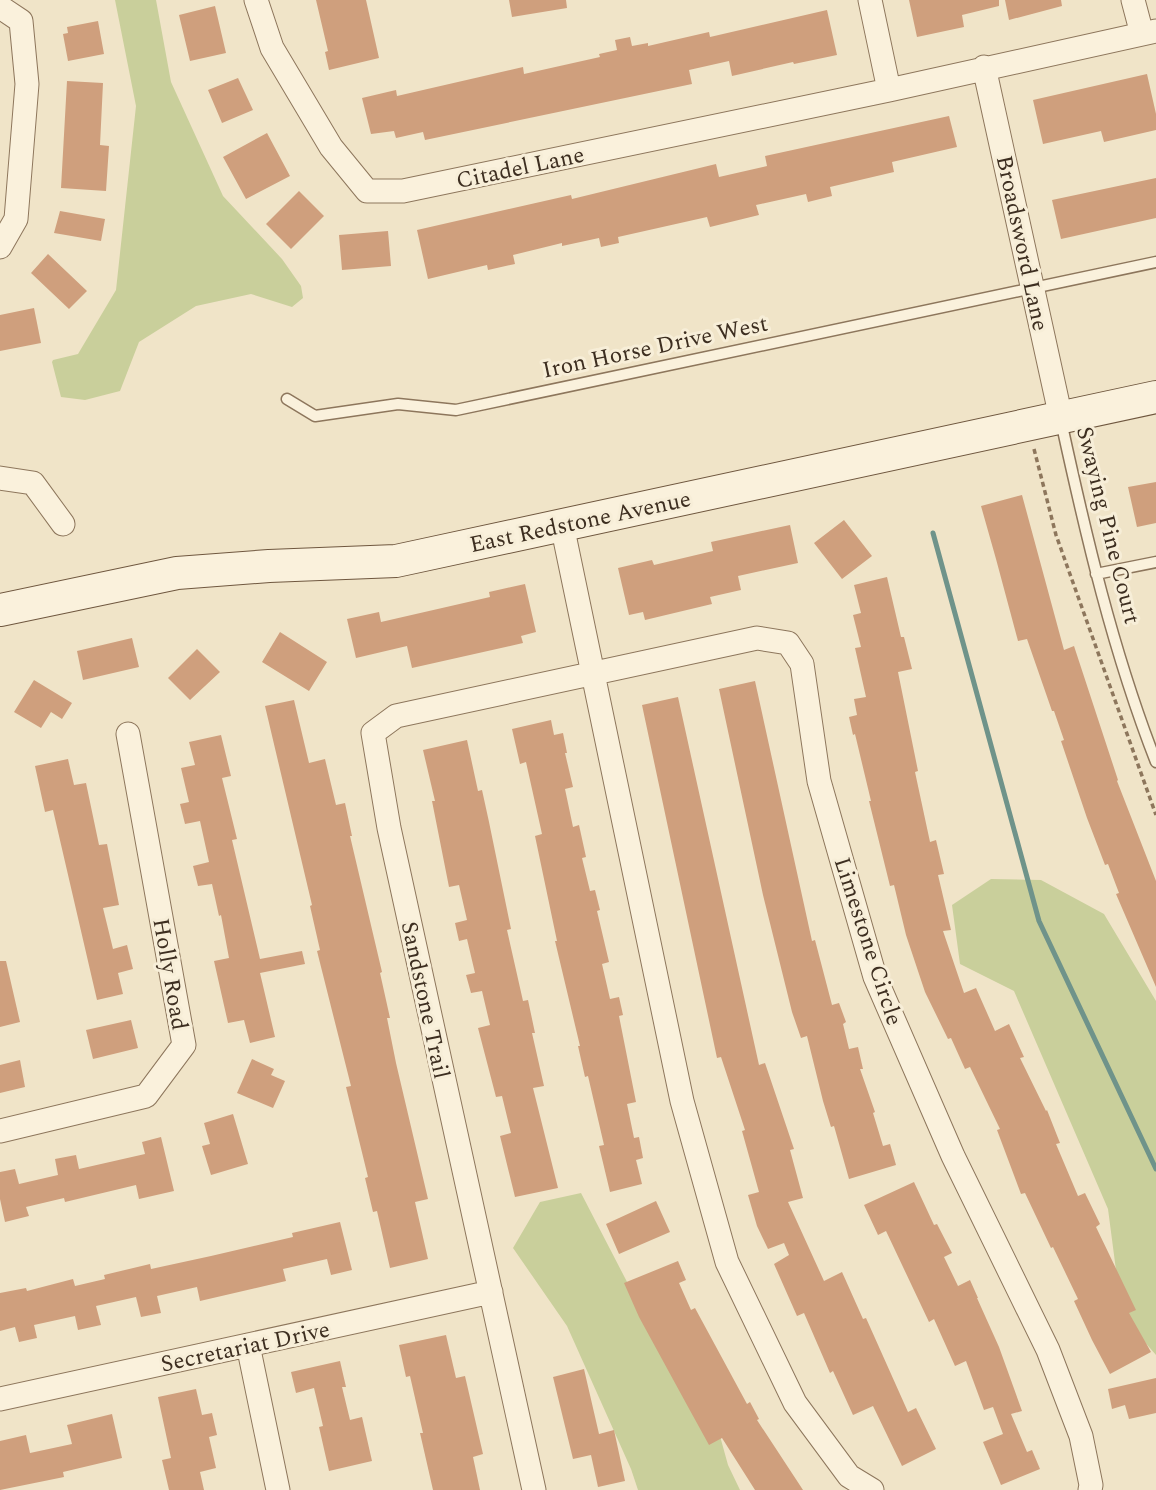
<svg xmlns="http://www.w3.org/2000/svg" width="1156" height="1490" font-family="Spectral,serif">
<style>
.green{fill:#c9cf9b}
.lines{fill:none;stroke-linecap:round;stroke-linejoin:round}
.stream{stroke:#6f938a;stroke-width:5}
.building{fill:#cf9f7d}
.lane-casing{stroke:#8d765c;stroke-width:13}
.street-casing{stroke:#8d765c;stroke-width:25}
.secondary-casing{stroke:#6f573f;stroke-width:34}
.path{stroke:#8d765c;stroke-width:3.5;stroke-dasharray:5 3.5;stroke-linecap:butt}
.lane{stroke:#faf1dc;stroke-width:10}
.street{stroke:#faf1dc;stroke-width:23}
.secondary{stroke:#faf1dc;stroke-width:32}
.labels{text-anchor:middle;stroke-width:6;stroke-linejoin:round;paint-order:stroke}
.street-label{font-size:23px;fill:#3d2e20;stroke:#f7eed8}
</style>
<rect width="100%" height="100%" fill="#f0e4c8"/>
<!-- green -->
<path class="green" d="M115,0h41l15,82 52,114 59,63 19,27 2,12 -11,9 -41,-13 -55,12 -57,36 -19,49 -35,9 -24,-3 -9,-35 1,-2 25,-6 38,-64 20,-184z
M991,879l50,1 63,34 52,87v354l-34,-39 -14,-107 -94,-218 -54,-27 -8,-59z
M581,1193l73,141 61,84 13,47 12,25h-102l-7,-21 -64,-143 -54,-78 27,-46z"/>
<g class="lines">
<!-- stream -->
<path class="stream" d="M933,533l106,388 117,248"/>
</g>
<!-- building -->
<path class="building" d="M316,0h50l13,58 -50,12 -4,-18 3,-1z
M509,0h57l1,8 -55,9z
M909,0h90v6l-37,9 2,12 -47,10z
M1005,0h56l1,6 -53,14z
M215,6l11,47 -36,8 -11,-46z
M827,10l10,45 -43,9 -1,-2 -61,14 -3,-15 -40,9 3,14 -267,56 -2,-8 -27,6 -2,-7 -23,3 -9,-36 34,-8 1,6 126,-29 1,7 76,-17 -1,-3 18,-4 -2,-10 15,-3 2,9 16,-3v3l61,-14 1,5z
M98,21l6,33 -36,7 -5,-27 5,-1 -1,-6z
M1147,74l9,40v16l-52,12 -3,-11 -58,13 -10,-44z
M238,78l15,32 -31,13 -14,-33z
M67,81l36,2 -3,62 9,1 -3,45 -45,-3z
M949,116l8,31 -65,15 2,10 -64,15 2,9 -24,6 -2,-8 -50,11 3,10 -49,12 -3,-10 -89,20 1,6 -18,4 -2,-9 -37,8v-3l-49,12 2,9 -27,6 -1,-5 -59,14 -11,-49 154,-35 1,4 144,-35 3,13 48,-11 -2,-10z
M267,133l23,43 -44,23 -23,-42z
M1156,178v40l-95,21 -9,-39z
M299,191l25,25 -33,33 -25,-25z
M60,211l45,8 -4,22 -47,-8z
M388,231l3,35 -49,4 -3,-35z
M48,254l39,37 -18,18 -38,-36z
M34,308l7,35 -41,8v-36z
M1156,482v41l-19,4 -9,-40z
M1022,495l42,155 10,-4 44,134 -1,1 39,100v106l-40,-93 3,-1 -11,-29 -3,1 -18,-47 -26,-77 3,-1 -10,-29h-2l-25,-72 -9,2 -22,-82 -15,-53z
M844,520l28,36 -30,23 -28,-36z
M790,525l8,38 -60,13 3,14 -31,7 2,7 -67,16 -2,-8 -14,3 -11,-47 34,-8 2,5 59,-14 -2,-9z
M887,577l14,60h3l8,32 -14,3 20,99 -3,1 15,70 6,-2 8,34 -6,1 13,55 -8,1 21,62 12,-5 19,43 14,-7 15,33 -4,1 26,53 1,-1 13,33 -4,1 22,52 7,-3 15,31 -4,3 40,83 -7,3 22,39 -41,22 -18,-34 -18,-39 4,-2 -25,-52 -2,1 -26,-55 -4,1 -24,-64 3,-1 -30,-62 -5,2 -14,-31 -3,1 -23,-47 -19,-57 -12,-50 -4,1 -21,-85h2l-16,-67 -2,1 -4,-18 8,-2 -3,-16 12,-2 -11,-49 6,-1 -8,-32 8,-2 -7,-28z
M525,584l11,48 -15,4 2,7 -111,25 -5,-22 -51,12 -9,-39 32,-7 2,10 109,-25 -1,-5z
M280,632l47,30 -18,29 -47,-29z
M132,638l7,29 -56,13 -6,-29z
M197,649l23,23 -30,28 -22,-22z
M34,680l38,23 -10,16 -11,-7 -10,16 -27,-16z
M755,681l57,260 3,-1 17,65 7,-2 7,19 -3,2 6,25 9,-2 5,22h-3l15,43 -2,1 10,33 7,-2 6,21 -47,14 -15,-53 -3,1 -8,-26 -16,-65 -6,2 -9,-26 -29,-117 -44,-206z
M678,697l81,368 6,-2 29,86 -4,1 13,48 -15,4 36,79 18,-9 21,47 3,-1 42,94 8,-4 20,41 -34,17 -29,-60 -20,9 -20,-44 -3,2 -26,-60 -7,3 -23,-52 15,-9 -5,-12 -16,6 -11,-23 -9,-31 11,-3 -17,-61 3,-1 -24,-73 -4,1 -75,-353z
M294,700l15,63 16,-4 11,46 9,-2 7,33h-2l32,136 -2,1 10,45h-3l9,45 32,136 -13,3 13,57 -38,9 -13,-57 -4,1 -8,-34 3,-1 -22,-90 5,-1 -34,-135 3,-1 -10,-44 2,-1 -47,-199z
M551,720l3,15 9,-2 4,20h-2l8,34 -8,2 8,38 6,-2 7,32 -4,1 8,33 5,-1 5,20 -3,1 12,51 -7,2 8,35 9,-2 4,18 -4,1 17,86 -9,2 7,34 5,-1 4,21 -7,2 6,24 -32,8 -11,-46 5,-1 -16,-69 -3,1 -7,-31h2l-25,-105h2l-22,-105 7,-2 -16,-72 -6,2 -8,-35z
M221,735l10,41 -9,2 15,61 -5,1 28,119 42,-8 3,13 -45,9 15,64 -25,6 -6,-23 -16,3 -14,-62 15,-3 -8,-43 -2,1 -7,-32 -14,2 -5,-20 16,-4 -9,-41 -15,3 -5,-20 9,-2 -8,-34 14,-3 -6,-23z
M467,740l11,51 4,-1 7,32 22,107 -4,1 16,71 5,-1 7,33h-3l12,53 -11,2 25,100 -43,9 -15,-61 11,-3 -9,-37 -6,1 -18,-69 12,-3 -8,-34 -11,2 -5,-18 9,-2 -8,-34 -8,2 -4,-18 12,-3 -8,-35 -10,2 -17,-86h3l-12,-51z
M68,759l6,26 12,-2 13,62 8,-1 12,61 -16,3 10,41 14,-4 6,24 -15,4 5,21 -26,6 -44,-190 -8,2 -10,-46z
M0,961h6l14,61 -20,5z
M131,1020l7,28 -45,11 -7,-29z
M252,1059l22,10 -3,6 14,6 -12,27 -36,-15z
M20,1060l5,27 -25,6v-28z
M233,1114l15,50 -37,11 -9,-29 8,-2 -6,-21z
M161,1137l13,54 -35,8 -3,-14 -71,17 -1,-4 -38,9 3,9 -24,6 -5,-23v-27l15,-3 4,15 39,-9 -3,-16 21,-4 3,14 66,-15 -3,-12z
M914,1182l20,43 3,-1 15,29 -8,4 14,29 12,-6 8,18h-1l22,49 23,64 -11,3 16,38 5,-2 8,19 -39,16 -18,-43 20,-8 -10,-27 -9,3 -18,-49 -11,5 -21,-47 -5,3 -43,-91 -8,4 -14,-30z
M656,1201l14,31 -51,22 -13,-30z
M340,1222l12,48 -21,5 -4,-16 -44,10 3,12 -86,20 -3,-14 -40,9 4,17 -20,4 -5,-20 -40,9 5,19 -23,5 -3,-14 -41,9 3,13 -18,4 -4,-15 -15,4v-38l26,-5 1,3 46,-12 2,7 30,-7 -1,-4 46,-11 1,5 60,-13 82,-19 -1,-4z
M678,1261l8,19 -7,3 12,27 4,-2 52,96 3,-2 9,17 -2,1 46,70h-48l-33,-52 -13,7 -22,-40 -48,-88 -15,-34z
M446,1335l10,43 9,-2 18,78 -10,3 7,33h-47l-13,-57h3l-13,-57 -4,1 -7,-32z
M340,1361l6,26h-4l8,33 12,-3 10,44 -43,10 -10,-44 4,-1 -9,-38 -18,5 -5,-21z
M584,1369l15,65 15,-4 11,51 -27,6 -7,-32 -18,4 -20,-82z
M1156,1378v35l-27,6 -4,-14 -13,4 -4,-20z
M196,1389l6,26 10,-2 5,22 -8,2 7,31 -16,4 4,18h-35l-7,-30 9,-2 -13,-61z
M112,1414l10,44 -59,14 1,5 -64,13v-49l26,-6 4,18 42,-9 -5,-19z"/>
<g class="lines">
<defs>
<path id="lane" d="M287,399l28,17 83,-12 58,6 700,-148
M1061,421c25,115 52,231 95,341
M1096,574l60,-12"/>
<path id="street" d="M256,0l16,48 59,99 36,44h36l486,-101 267,-59
M870,0l19,90
M1133,0l9,34
M0,7l21,14 6,63 -11,135 -16,28
M984,67l77,351
M0,478l33,5 30,41
M562,525l120,576 45,161 68,141 54,73 23,14
M0,1131l146,-35 38,-51 -56,-311
M248,1345l30,145
M0,1399l491,-107
M534,1490l-145,-662 -16,-95 23,-17 361,-78 31,5 14,21 17,117 56,196 78,179 95,194 33,86 10,49 -1,5"/>
<path id="secondary" d="M0,610l177,-37 92,-7 127,-5 760,-164"/>
</defs>
<!-- lane casing -->
<use href="#lane" class="lane-casing"/>
<!-- street casing -->
<use href="#street" class="street-casing"/>
<!-- secondary casing -->
<use href="#secondary" class="secondary-casing"/>
<!-- path -->
<path class="path" d="M1034,449l22,86 100,280"/>
<!-- lane -->
<use href="#lane" class="lane"/>
<!-- street -->
<use href="#street" class="street"/>
<!-- secondary -->
<use href="#secondary" class="secondary"/>
</g>
<g class="labels">
<!-- street labels -->
<g class="street-label">
<text transform="translate(520 167) rotate(-12)" y="8">Citadel Lane</text>
<text transform="translate(1023 243) rotate(78)" y="8">Broadsword Lane</text>
<text transform="translate(655 346) rotate(-12)" y="8">Iron Horse Drive West</text>
<text transform="translate(580 521) rotate(-12)" y="8">East Redstone Avenue</text>
<text transform="translate(1109 525) rotate(76)" y="8">Swaying Pine Court</text>
<text transform="translate(869 941) rotate(72)" y="8">Limestone Circle</text>
<text transform="translate(171 974) rotate(80)" y="8">Holly Road</text>
<text transform="translate(426 1000) rotate(78)" y="8">Sandstone Trail</text>
<text transform="translate(245 1346) rotate(-12)" y="8">Secretariat Drive</text>
</g>
</g>
</svg>
